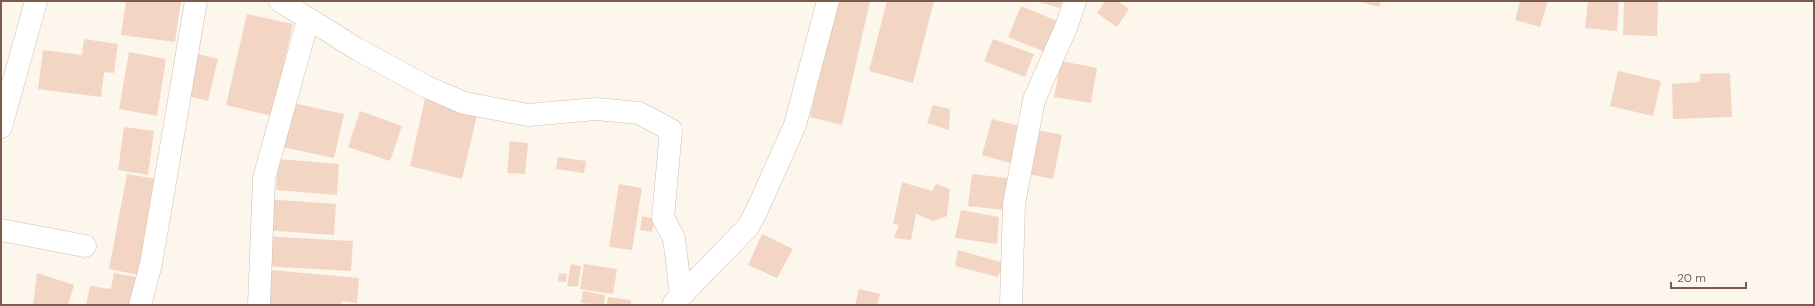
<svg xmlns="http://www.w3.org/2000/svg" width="1815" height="306" font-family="'DM Sans',sans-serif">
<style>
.building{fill:#f3d5c3}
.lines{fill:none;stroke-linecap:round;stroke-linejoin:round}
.minor-casing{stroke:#d1beb0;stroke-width:23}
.minor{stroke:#fff;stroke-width:22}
</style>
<rect width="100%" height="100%" fill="#fdf6ec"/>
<!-- building -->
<path class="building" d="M126,1h55l-6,41 -54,-7z
M836,1h34l-28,124 -32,-8z
M887,1h47l-21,82 -44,-12z
M1036,1h26l-2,7z
M1105,1h13l11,8 -12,18 -20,-14z
M1358,1h23l-2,6z
M1520,1h28l-8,26 -25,-7z
M1588,1h31l-2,30 -32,-3z
M1624,1h34l-1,35 -34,-1z
M1021,6l41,17 -12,31 -42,-17z
M247,14l46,10 -21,92 -46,-11z
M84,39l34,5 -4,29 -10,-1 -3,25 -63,-8 5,-39 39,5z
M993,39l41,15 -9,23 -41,-16z
M129,52l37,7 -9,57 -38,-7z
M198,54l20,5 -10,42 -20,-5z
M1061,61l36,7 -6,35 -37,-6z
M1618,71l43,10 -8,35 -43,-10z
M1730,73l2,44 -59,2 -1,-35 28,-2v-8z
M425,99l53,12 -16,68 -52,-13z
M283,101l61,13 -10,44 -61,-13z
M933,105l17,4 -1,21 -22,-7z
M360,111l42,15 -12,35 -42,-14z
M992,119l31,8 -10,37 -31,-9z
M124,127l30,4 -6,44 -30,-5z
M1037,130l25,5 -9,44 -25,-5z
M510,141l18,2 -3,31 -18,-1z
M558,157l28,4 -2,12 -28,-4z
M278,159l61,5 -2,31 -61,-5z
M127,174l30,5 -18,96 -30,-6z
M972,174l35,4 -3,32 -36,-4z
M902,182l30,9 4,-7 14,5 -3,27 -14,5 -17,-7 -5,26 -17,-2 5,-13 -6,-1z
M619,184l23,4 -10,62 -23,-3z
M265,199l71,5 -2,31 -71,-5z
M961,210l38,7 -2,27 -42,-6z
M642,216l13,3 -3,13 -12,-2z
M762,234l31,15 -16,29 -29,-13z
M261,236l92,5 -2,30 -92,-5z
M958,250l46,13 -6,14 -43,-11z
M571,264l10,2 -3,21 -11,-1z
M584,264l33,5 -4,25 -33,-5z
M259,269l100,9 -2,25 -16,-2v4h-85z
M37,273l37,12 -6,20h-35z
M114,273l22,4 -5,28h-45l4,-19 21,3z
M559,273l8,1 -1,8 -8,-1z
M859,289l21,5 -3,11h-22z
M583,291l22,4 -1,10 -23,-2z
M608,297l23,3v5h-24z"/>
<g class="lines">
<defs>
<path id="minor" d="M280,1l77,48 70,38 37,16 64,12 68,-6 43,4 32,17 -8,88 11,20 7,57
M1,127l35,-126
M1,230l84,16
M674,303l74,-76 9,-17 38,-85 33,-124
M140,305l11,-41 45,-263
M259,305l5,-127 44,-158
M1011,305l3,-101 20,-104 33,-75 8,-24"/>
</defs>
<!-- minor casing -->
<use href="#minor" class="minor-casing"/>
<!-- minor -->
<use href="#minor" class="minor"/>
</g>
<!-- border -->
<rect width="1815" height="306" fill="none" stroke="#7a5c4d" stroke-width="4"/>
<!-- scale -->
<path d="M1671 282v6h75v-6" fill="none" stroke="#7a5c4d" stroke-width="2"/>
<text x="1677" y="282" font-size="12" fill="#7a5c4d" stroke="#fffaf3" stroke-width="3" paint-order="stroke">20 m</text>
</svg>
